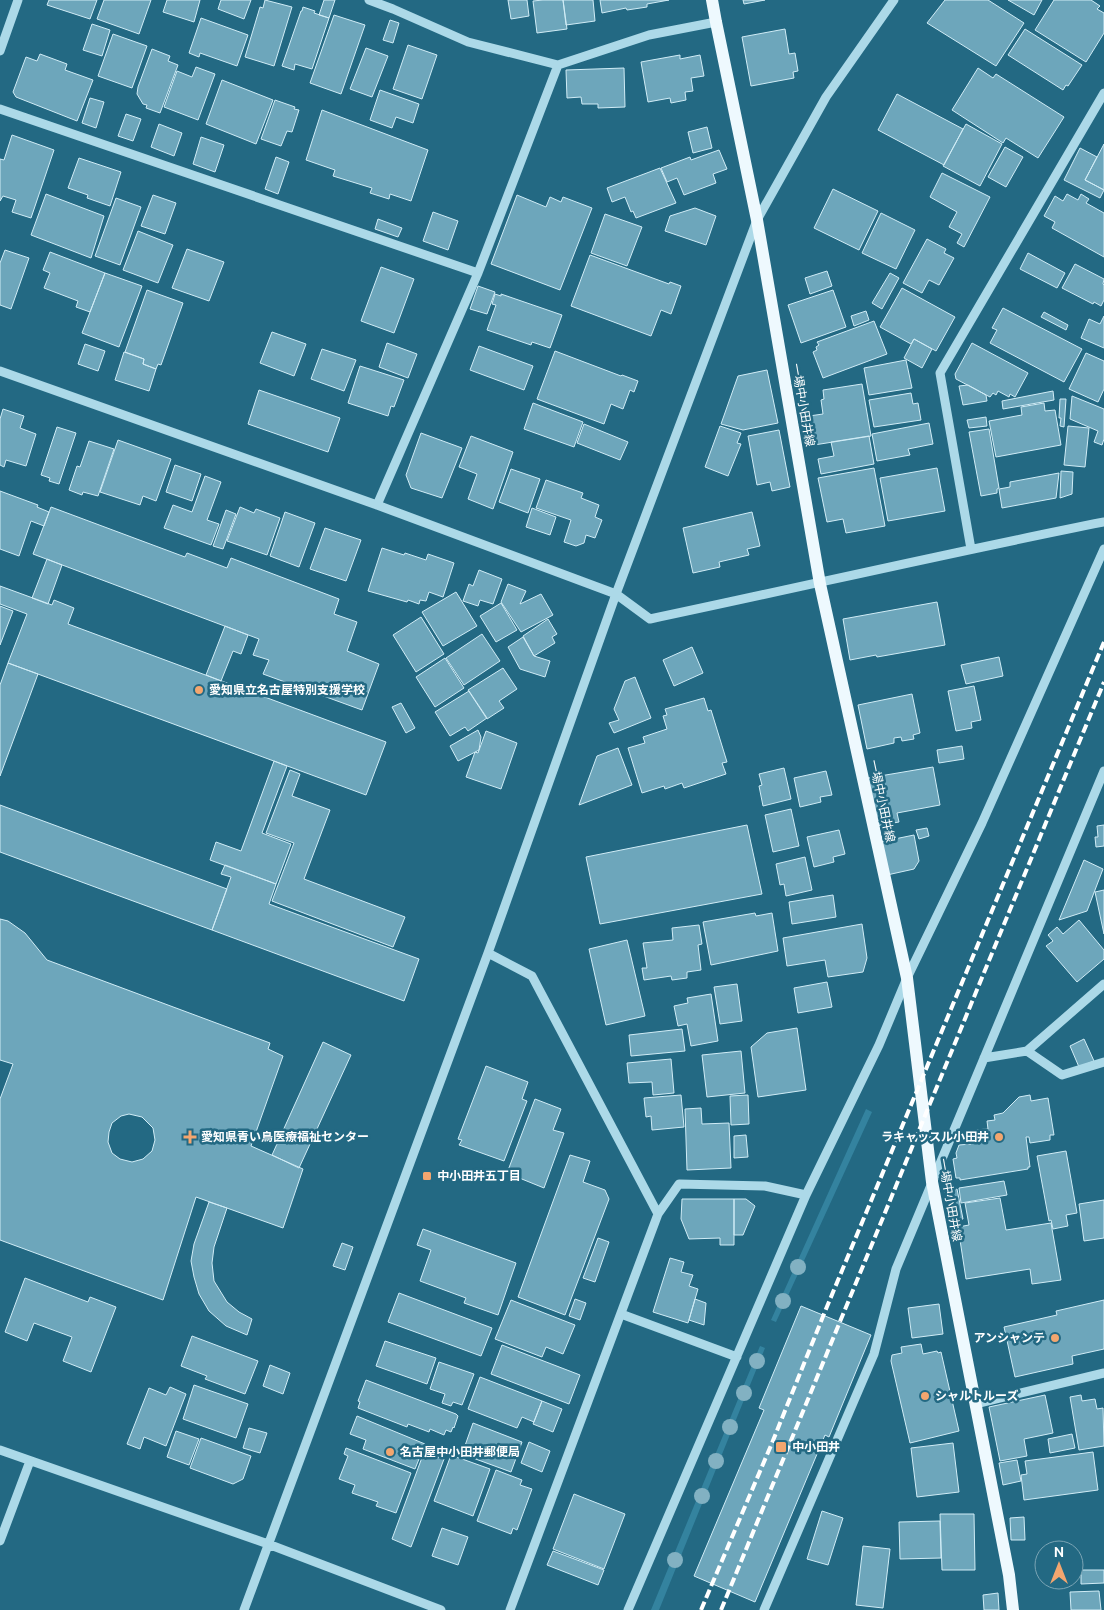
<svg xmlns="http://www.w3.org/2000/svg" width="1104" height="1610" font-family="Ubuntu,'Noto Sans JP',sans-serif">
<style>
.green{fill:#34839f}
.building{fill:#6da6bb;stroke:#d0ecf6;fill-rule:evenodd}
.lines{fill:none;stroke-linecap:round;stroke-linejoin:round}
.minor{stroke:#acd9e8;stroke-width:9}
.major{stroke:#eef9fe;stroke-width:12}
.rail{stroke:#fff;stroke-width:4;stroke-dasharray:9 4;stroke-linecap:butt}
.tree{fill:#82b1c2}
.poi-dot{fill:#f3a66f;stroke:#236983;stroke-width:2}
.labels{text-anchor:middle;stroke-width:5;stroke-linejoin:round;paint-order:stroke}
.street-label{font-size:12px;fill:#fff;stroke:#236983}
.poi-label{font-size:12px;font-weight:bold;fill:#fff;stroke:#236983;text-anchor:start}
</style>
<rect width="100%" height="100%" fill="#236983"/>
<!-- green -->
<path class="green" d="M866,1109l6,3 -96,210 -5,-2z
M760,1346l5,2 -106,262h-8z"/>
<!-- building -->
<path class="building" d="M49,0h48l-7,19 -43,-14z
M104,0h47l-12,34 -42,-15z
M167,0h33l-6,22 -31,-10z
M221,0h30l-7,19 -26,-10z
M265,0l27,7 -18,59 -29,-9 15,-50 3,1z
M324,0h11l-6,18 -10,-3z
M508,0h19l2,16 -18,3z
M543,0h20l4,29 -30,4 -4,-32z
M563,0h30l2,21 -29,4z
M600,0h69l-22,4v3l-20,3 -1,-2 -24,5z
M743,0h22l-21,4z
M945,0h43l36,23 -28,43 -69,-43z
M1008,0h34l-8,15z
M1054,0h37l9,6 -3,3 7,4v20l-18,29 -51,-32z
M303,7l12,4 -1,2 15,5 -17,51 -17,-5 -1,6 -12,-4 19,-55h1z
M334,15l31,10 -24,69 -31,-11z
M201,18l47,17 -11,31 -37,-13 -1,4 -10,-4z
M390,20l9,3 -6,20 -10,-3z
M92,24l18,6 -8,26 -19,-6z
M785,29l4,25 6,-1 3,18 -5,1 1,6 -43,8 -9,-49z
M1025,29l57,36 -14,21 -2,-1 -3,5 -55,-35z
M113,34l34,12 -15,42 -34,-12z
M408,45l29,10 -15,44 -29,-10z
M366,48l22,8 -16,41 -22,-8z
M152,49l18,7 -2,5 10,4 -18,48 -14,-5 1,-3 -4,-1 -6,-10 1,-7z
M40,54l27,10 -2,6 28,10 -16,41 -61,-24 -3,-5 13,-35 11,4z
M680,55v4l20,-4 4,21 -13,2 2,13 -8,1 1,8 -15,3 -1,-5 -22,4 -7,-40z
M196,67l19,7 -17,46 -34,-13 13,-36 15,6z
M624,68l1,39 -27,1v-4h-16l-1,-7 -14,1 -1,-28z
M978,68l15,10 3,-4 68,43 -26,41 -32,-20 -3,5 -51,-33z
M222,80l51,20 -17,44 -50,-20z
M380,90l39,14 -6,19 -17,-6 -4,11 -22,-8z
M897,94l66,35 -19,36 -66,-35z
M90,98l14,4 -8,26 -14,-5z
M275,100l20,7 -1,2 5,1 -7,22 -5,-1 -6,15 -20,-7z
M322,110l106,40 -17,51 -21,-7 -1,5 -19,-6 2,-5 -39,-12 2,-6 -29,-10z
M126,114l15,5 -8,22 -15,-5z
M159,124l23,9 -8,23 -23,-9z
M966,124l36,20 -22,42 -37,-20z
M707,127l5,21 -19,5 -5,-21z
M12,135l42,15 -23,68 -19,-6 4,-12 -13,-4 -3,5v-42l4,1z
M201,137l23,8 -9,27 -22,-8z
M1104,144v46l-19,-10z
M1005,147l18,10 -17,30 -18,-10z
M1080,148l17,9 -12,23 19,10 -4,8 -36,-18z
M719,150l8,19 -14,5 3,9 -32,12 -7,-17 -10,4 -6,-14 29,-11 1,3z
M276,157l13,5 -11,32 -13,-5z
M79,158l42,14 -11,34 -23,-8 1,-3 -20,-7z
M660,168l16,35 -40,15 -3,-7 -2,1 -6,-15 -13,5 -5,-14z
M942,173l48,24 -26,50 -7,-4 5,-9 -13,-7 8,-15 -27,-15z
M833,189l45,22 -19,39 -45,-22z
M46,194l58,22 -13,42 -60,-23z
M1067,194l11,6 3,-6 8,5 -3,4 18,10v44l-52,-29 3,-6 -11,-6 11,-20 8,5z
M153,195l23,8 -11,31 -24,-8z
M517,195l29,12 4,-10 11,5 2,-5 29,11 -32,82 -69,-26z
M116,198l25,9 -21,58 -25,-9z
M695,208l21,8 -10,29 -41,-14 5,-15z
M433,212l25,9 -10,29 -25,-9z
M881,213l34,17 -19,39 -34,-16z
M605,214l37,13 -15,39 -36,-13z
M378,219l24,9 -4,9 -23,-8z
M138,231l35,14 -15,38 -35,-13z
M927,239l19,10 -2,4 10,5 -15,27 -10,-5 -7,13 -19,-10z
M187,249l37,13 -15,39 -37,-13z
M5,250l24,8 -18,51 -11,-4v-42z
M50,252l55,21 -15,39 -14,-5 2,-6 -34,-13 6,-15 -7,-3z
M1028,253l37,20 -8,15 -37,-19z
M590,255l79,29 1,-2 11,4 -10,28 -10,-4 -10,26 -80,-30z
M1075,264l29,15 -1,5 1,1v15l-3,6 -7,-4 -1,2 -31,-16z
M381,267l33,12 -20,54 -33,-12z
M827,271l5,15 -22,8 -5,-16z
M105,273l37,13 -23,61 -37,-14z
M890,273l9,5 -17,31 -10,-6z
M478,286l17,6 -8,22 -17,-5z
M902,288l53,29 -19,34 -22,-12 -3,5 -31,-17z
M147,290l36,13 -22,62 -3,-1 -2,5 -13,-5 1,-5 -19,-7z
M833,290l13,37 -45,16 -13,-38z
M495,294l6,2v-2l61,21 -12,33 -18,-6 -1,3 -44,-15 9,-25 -4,-1z
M1003,308l79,41 -18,33 -74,-39 7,-13 -5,-2z
M866,311l3,9 -15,6 -3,-10z
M1044,312l24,13 -2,5 -25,-13z
M1104,316v32l-23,-10 8,-19 11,5z
M874,321l13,33 -64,24 -10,-26 4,-2 -1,-3 3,-2 -2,-3z
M272,332l34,12 -12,32 -34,-13z
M914,339l18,10 -10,19 -18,-10z
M387,343l30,11 -9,24 -29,-11z
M972,343l56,30 -13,24 -5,-3 -1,3 -11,-6 -2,4 -3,-2 -3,4 -34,-18 -1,-5z
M85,344l20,7 -7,20 -20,-7z
M479,346l54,20 -9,24 -54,-20z
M322,349l34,11 -12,31 -33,-12z
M555,351l66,25 1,-1 16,6 -4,11 -4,-2 -7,19 -12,-5 -7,20 -67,-25z
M124,352l20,7 -1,5 13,5 -7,22 -34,-11z
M1086,353l18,8v28l-6,13 -29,-13z
M906,360l6,28 -43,7 -5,-27z
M360,366l44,14 -10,27 -3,-1 -3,10 -40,-13z
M767,370l11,53 -35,7 -22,-6 17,-48z
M862,384l9,52 -57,9 -5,-29 14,-2 -2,-14 3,-1 -1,-9z
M968,385l18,10 1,6 -24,4 -4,-19z
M259,390l81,28 -12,34 -80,-28z
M1053,391l1,9 -51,9 -1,-8z
M911,393l2,11 5,-1 3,17 -47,7 -5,-27z
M1072,396l32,13v30l-2,6 -8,-3 4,-11 -28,-12z
M1060,399h6l-2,28 -4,-1 1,-8h-2z
M533,403l50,19 -9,25 -50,-18z
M1044,403l1,8 10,-1 6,35 -65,12 -7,-36 33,-6 -1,-8z
M3,409l21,7 -4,12 16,6 -10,32 -20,-6 -2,7 -4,-2v-46z
M986,417l1,9 -18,2 -2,-8z
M929,423l4,21 -25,5 2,6 -33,6 -5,-27z
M584,424l44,18 -8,18 -43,-17z
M720,426l21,7 -4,10 4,1 -13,32 -23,-9z
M1068,426l21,2 -4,39 -21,-2z
M57,427l19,6 -17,51 -10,-3 1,-3 -9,-3z
M989,429l10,59 -2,1v4l-16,3 -12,-64z
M779,430l11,57 -18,4 -2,-9 -13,3 -9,-49z
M421,433l41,15 -20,50 -31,-10 -5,-13z
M471,436l42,16 -20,57 -25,-10 9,-25 -18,-7z
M869,436l5,28 -53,10 -3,-15 16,-3 -3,-14z
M118,440l53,19 -15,42 -13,-5 -3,9 -40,-13z
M89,441l25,8 -16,47 -15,-4 -1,3 -13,-5 8,-24 3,1z
M175,465l26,9 -9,27 -26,-9z
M874,468l11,58 -39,7 -3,-14 -16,3 -9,-44z
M937,468l8,43 -57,10 -8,-43z
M511,469l29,10 -12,34 -29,-11z
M1061,471l12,1 -1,22 -12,4z
M1059,473l-3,25 -54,10 -3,-19 11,-2v-5z
M205,476l16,6 -14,38 12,4 -8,21 -47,-17 9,-23 19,7z
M546,480l37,13 -2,5 18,7 -4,12 7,3 -7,18 -9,-3 -2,8 -8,3 -12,-4 7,-22 -35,-12z
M0,491l38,14 -1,2 12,5 -5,14 -13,-5 -12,35 -19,-7z
M51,507l134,50 2,-4 40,15 4,-10 108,41 -5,15 23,8 -10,29 32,13 -17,46 -99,-36 6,-14 -16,-5 6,-16 -226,-85z
M240,507l14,6 2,-4 24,9 -13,37 -40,-14z
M532,508l24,9 -6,18 -24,-8z
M226,510l10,4 -13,35 -10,-3z
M285,512l30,11 -16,44 -29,-11z
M752,512l8,34 -13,3 2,6 -30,7 1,5 -27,6 -10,-45z
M325,528l36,12 -15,41 -36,-12z
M382,548l22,7 1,-2 21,7 2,-6 26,9 -11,34 -14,-5 -3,9 -6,-1 -1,4 -11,-4 -1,2 -39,-11z
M47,559l15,6 -14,39 -16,-6z
M479,570l23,9 -9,25 -13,-4 -2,6 -15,-5 6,-17 4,2z
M508,584l18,7 -6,13 21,-10 12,21 -32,17 -20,-30z
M0,586l52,19 2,-5 20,8 -6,16 318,118 -20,53 -358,-132 19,-49 -27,-10z
M456,592l21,34 -34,20 -21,-34z
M937,602l8,43 -68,12 -1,-2 -26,5 -7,-41z
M501,603l16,27 -21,12 -16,-26z
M0,606l13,5 -13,34z
M421,617l23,37 -28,18 -23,-37z
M548,619l9,15 -5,3 3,6 -21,13 -11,-20z
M225,626l23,9 -7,19 -8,-3 -12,30 -15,-6z
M482,634l18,27 -36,24 -18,-27z
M523,637l11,19 16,5 -5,16 -25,-8 -12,-22z
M692,647l11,26 -29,13 -11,-26z
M999,657l4,19 -37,8 -5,-19z
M445,658l19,30 -29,19 -19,-30z
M8,663l30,11 -38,102v-91z
M503,668l14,21 -18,12 5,7 -17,11 -19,-29z
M635,677l16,41 -37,15 -5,-10 10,-3 -5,-11 11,-28z
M974,686l7,34 -10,2 1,6 -16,3 -8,-40z
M469,691l18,27 -19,13 -3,-4 -15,9 -15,-24z
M912,694l8,39 -7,2 1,4 -12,2 -1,-4 -7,1v5l-27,6 -9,-44z
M704,698l4,13 3,-1 16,52 -5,1 4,11 -42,14 -2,-5 -17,6 -1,-3 -22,7 -14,-45 17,-5 -2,-6 24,-8 -4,-13 4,-1 -2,-6z
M401,703l14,25 -9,5 -14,-26z
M478,730l3,7 -2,13 -21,11 -8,-15z
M486,731l31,12 -16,46 -35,-12 9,-25 3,1z
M962,746l2,13 -25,4 -2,-13z
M618,748l14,37 -53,20 18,-49z
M274,761l13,5 -25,67 29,11 -15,40 -66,-24 6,-18 25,9z
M933,767l7,38 -43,8 2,9 -23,4 -8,-48z
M784,768l7,31 -28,7 -4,-20 3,-1 -3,-11z
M290,770l10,4 -8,22 38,14 -26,69 101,38 -12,30 -121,-46 22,-58 -28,-10z
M826,771l6,24 -12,2 1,5 -21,5 -6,-29z
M0,805l227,84 -15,41 -212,-78z
M791,809l8,37 -26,6 -8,-37z
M747,825l15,69 -162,30 -14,-67z
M1104,825v21l-8,1 -1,-10h3l-1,-11z
M927,828l2,8 -10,3 -3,-9z
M839,830l6,24 -12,3 1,5 -20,5 -7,-30z
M914,835l5,26 -5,8 -27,6 -7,-33z
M805,857l7,33 -26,6 -2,-12 -4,1 -4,-21z
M1084,860l19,9 -16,42 -28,9z
M225,865l51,19 -7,20 150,55 -15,42 -192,-71 19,-53 -10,-3z
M1104,890v44l-9,-42z
M833,895l3,22 -44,7 -3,-22z
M755,913l1,3 16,-3 6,38 -67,14 -8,-43z
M0,919l8,2 17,12 22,27 223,83 -2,6 15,7 -32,90 52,23 -20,59 -87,-31 -33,103 -163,-60v-141l13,-35 -13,-4zM129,1114l13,3 11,11 2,12 -3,11 -9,8 -11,3 -12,-3 -8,-6 -4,-11 1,-10 3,-9 9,-7z
M1079,920l25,30v9l-27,23 -31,-36 7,-5 -5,-6 9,-8 6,7z
M862,924l5,34 -4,14 -35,5 -3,-17 -38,6 -4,-28z
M699,925l3,19 -4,1 3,25 -14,2v6l-15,2 -1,-4 -27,4 -2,-12h5l-4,-25 30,-3 -1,-12z
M627,940l18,76 -39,9 -17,-76z
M827,982l5,25 -34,6 -4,-25z
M737,984l5,37 -22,3 -6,-37z
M711,994l7,47 -27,5 -4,-22 -9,2 -4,-20 14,-3 -1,-5z
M797,1028l9,62 -48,7 -7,-50 16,-14z
M682,1029l3,22 -54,5 -2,-21z
M1084,1039l10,22 -15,6 -9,-21z
M323,1042l28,13 -52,113 -27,-13z
M741,1051l4,42 -38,4 -5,-42z
M671,1059l3,34 -21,2 -1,-13 -23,1 -2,-20z
M486,1066l42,16 -6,17 5,2 -23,60 -45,-16 3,-5 -4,-1z
M681,1095l3,32 -32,3 -1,-14 -5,1 -2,-19z
M748,1095l1,29 -18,1 -1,-29z
M1030,1095l1,6 17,-3 6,37h-4v5l-20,3 -1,-6h-3l4,30h-2v2l-68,11v-2h-4l-3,-19 4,-1 -1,-5 3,-8 12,-1 -1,-10 4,-4 14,-1 -1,-8 8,-1 -1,-5 9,-2 16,-16z
M535,1099l26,10 -8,21 11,3 -20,55 -37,-15z
M701,1108l1,16 27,-1 2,45 -44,2 -2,-61z
M746,1135l2,22 -14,1v-22z
M1066,1151l11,62 -11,2 2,11 -15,3 -2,-9 -2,1 -12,-65z
M570,1155l20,6 -7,21 22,8 4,9 -44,116 -47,-18z
M1004,1181l3,14 -46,8 -2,-15z
M957,1189l6,30 -12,2 -6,-30z
M1000,1198l6,32 45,-7 10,57 -29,4 -2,-15 -64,10 -8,-52 11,-2 -4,-22z
M682,1199h52v46h-14v-7l-31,1 -8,-20z
M734,1199h12l9,7 -12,29h-9z
M1104,1200v38l-20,3 -5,-37z
M209,1202l18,6 -13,39 -2,16 2,18 13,21 12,10 13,7 -5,16 -21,-9 -17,-15 -10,-17 -5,-17 -3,-16 3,-17z
M423,1229l93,34 -18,52 -34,-12 2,-5 -46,-17 11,-31 -14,-5z
M598,1238l11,4 -14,40 -12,-4z
M342,1243l11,4 -8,23 -12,-4z
M670,1258l14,4 -3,10 12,3 -4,11 9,3 -10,34 -35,-11z
M25,1278l63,24 2,-5 26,10 -25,65 -28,-11 9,-24 -38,-14 -7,18 -22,-9z
M399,1293l93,35 -11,28 -93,-34z
M575,1299l11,4 -6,17 -11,-4z
M695,1299l11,4 -2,22 -15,-5z
M511,1300l64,25 -12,29 -17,-7 -4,10 -47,-18z
M1104,1300v49l-32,7 1,8 -58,13 -11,-50 53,-12 -1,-4z
M939,1304l4,30 -31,4 -4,-30z
M801,1306l70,29 -42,102 -4,-2 -70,167 -61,-26 70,-166 -5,-2z
M192,1336l66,25 -13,33 -40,-15 2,-3 -26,-10z
M385,1341l51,17 -9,26 -51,-18z
M921,1344l2,10 14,-3 1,2 3,-1 18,79 -49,12 -19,-82 1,-6 10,-2 -1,-6z
M502,1345l78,30 -11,29 -78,-30z
M439,1362l35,12 -12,31 -9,-3 -2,4 -9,-3 3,-9 -15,-5z
M270,1365l20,8 -7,21 -20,-8z
M480,1377l62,24 -8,21 -12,-5 -5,11 -49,-19z
M366,1380l90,34 2,2 -4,12 -1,-1 -2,5 -5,-2 -2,5 -14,-6 -1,3 -21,-8 -1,3 -49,-19 2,-6 -2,-1z
M194,1385l54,19 -12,34 -53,-19z
M170,1387l16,7 -20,52 -22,-9 -4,12 -13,-5 22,-56 17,7z
M1045,1395l8,38 -29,6 3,17 -27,5 -11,-54z
M1081,1395l1,6 13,-2 2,10 6,-1 1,38 -25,4 -9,-53z
M542,1401l20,8 -9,23 -20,-8z
M357,1416l68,28 -10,25 -52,-20 3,-9 -16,-6z
M473,1423l49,19 -11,30 -49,-18z
M249,1428l18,5 -7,20 -17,-5z
M176,1431l23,8 -10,26 -22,-8z
M1072,1434l3,14 -25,5 -2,-14z
M201,1438l50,18 -8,23 -10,5 -43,-16z
M529,1442l21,9 -8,21 -21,-9z
M953,1443l6,49 -42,5 -6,-49z
M346,1448l65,25 -15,40 -20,-7 2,-4 -26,-9 3,-8 -16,-6 9,-23 -4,-2z
M424,1452l20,7 -33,88 -19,-8z
M1093,1452l5,38 -74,10 -3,-25 6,-1 -2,-13z
M451,1455l39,14 -17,47 -39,-15z
M1017,1460l4,21 -18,4 -4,-22z
M496,1470l26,10 -2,5 12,4 -15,41 -4,-2 -2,6 -34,-13z
M574,1494l51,20 -21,55 -51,-20z
M822,1511l21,7 -15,47 -21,-6z
M940,1514h34l1,56h-33z
M1024,1517l1,23h-14l-1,-22z
M940,1521l1,37 -41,1 -1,-37z
M442,1528l26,9 -10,28 -26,-9z
M863,1546l27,3 -7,59 -27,-3z
M553,1551l51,19 -6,15 -51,-20z
M1081,1570h23v13l-23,1z
M1099,1591l2,19h-30l-1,-18z
M998,1593l1,17h-15l-1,-15z"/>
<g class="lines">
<!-- minor -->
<path class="minor" d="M369,0l24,9 75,33 90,23
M0,51l18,-51
M0,109l478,164
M0,371l377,134 239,89 34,25c152,-32 302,-67 454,-97
M377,505l101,-232 80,-208 91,-30 67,-13
M971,549l-31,-176 164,-280
M488,953l44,23 126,238 -148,396
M1027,1051l35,24 42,-13
M984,1058l43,-7 77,-67
M658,1214l21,-30 86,2 41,9
M621,1314l116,43
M975,1404l129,-31
M0,1450l268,94 173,66
M0,1541l30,-80
M244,1610l244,-657 128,-359 141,-374 69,-123 68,-97
M628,1610l178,-415 73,-150 28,-67 75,-155 122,-274
M764,1610l110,-256 22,-85 208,-498"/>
<!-- major -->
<path class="major" d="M712,0l4,22 41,198 63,364 87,394 25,204 77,393 4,35"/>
<!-- rail -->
<path class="rail" d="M701,1610l71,-167 54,-134 278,-667
M721,1610l383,-928"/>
</g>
<!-- trees -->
<g class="tree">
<circle cx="798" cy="1267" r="8"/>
<circle cx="783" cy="1301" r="8"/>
<circle cx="757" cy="1361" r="8"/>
<circle cx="744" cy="1393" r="8"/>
<circle cx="730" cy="1427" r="8"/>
<circle cx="716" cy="1461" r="8"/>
<circle cx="702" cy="1496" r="8"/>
<circle cx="675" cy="1560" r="8"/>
</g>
<!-- markers -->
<g class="poi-dot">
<circle cx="199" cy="690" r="5"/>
<path d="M187.5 1129.5h5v5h5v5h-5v5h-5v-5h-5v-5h5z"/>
<circle cx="999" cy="1137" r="5"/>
<rect x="422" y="1171" width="10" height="10" rx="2.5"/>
<circle cx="1055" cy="1338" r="5"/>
<circle cx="925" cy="1396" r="5"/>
<rect x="775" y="1441" width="12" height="12" rx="2.5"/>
<circle cx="390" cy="1452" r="5"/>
</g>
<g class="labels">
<!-- street labels -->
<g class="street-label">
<text transform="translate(803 405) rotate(80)" y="4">一場中小田井線</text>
<text transform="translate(882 801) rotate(78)" y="4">一場中小田井線</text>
<text transform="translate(950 1200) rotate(80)" y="4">一場中小田井線</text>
</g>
<!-- poi labels -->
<g class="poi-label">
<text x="209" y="694">愛知県立名古屋特別支援学校</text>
<text x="201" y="1141">愛知県青い鳥医療福祉センター</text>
<text x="989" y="1141" text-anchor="end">ラキャッスル小田井</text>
<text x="437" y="1180">中小田井五丁目</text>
<text x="1045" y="1342" text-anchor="end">アンシャンテ</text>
<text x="935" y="1400">シャルトルーズ</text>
<text x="792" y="1451">中小田井</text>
<text x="400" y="1456">名古屋中小田井郵便局</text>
</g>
</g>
<!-- north arrow -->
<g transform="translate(1059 1565)"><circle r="24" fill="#236983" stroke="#7ba5b5"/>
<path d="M0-4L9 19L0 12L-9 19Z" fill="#f3a66f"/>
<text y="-8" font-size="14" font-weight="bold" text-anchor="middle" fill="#ffffff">N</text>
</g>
</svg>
